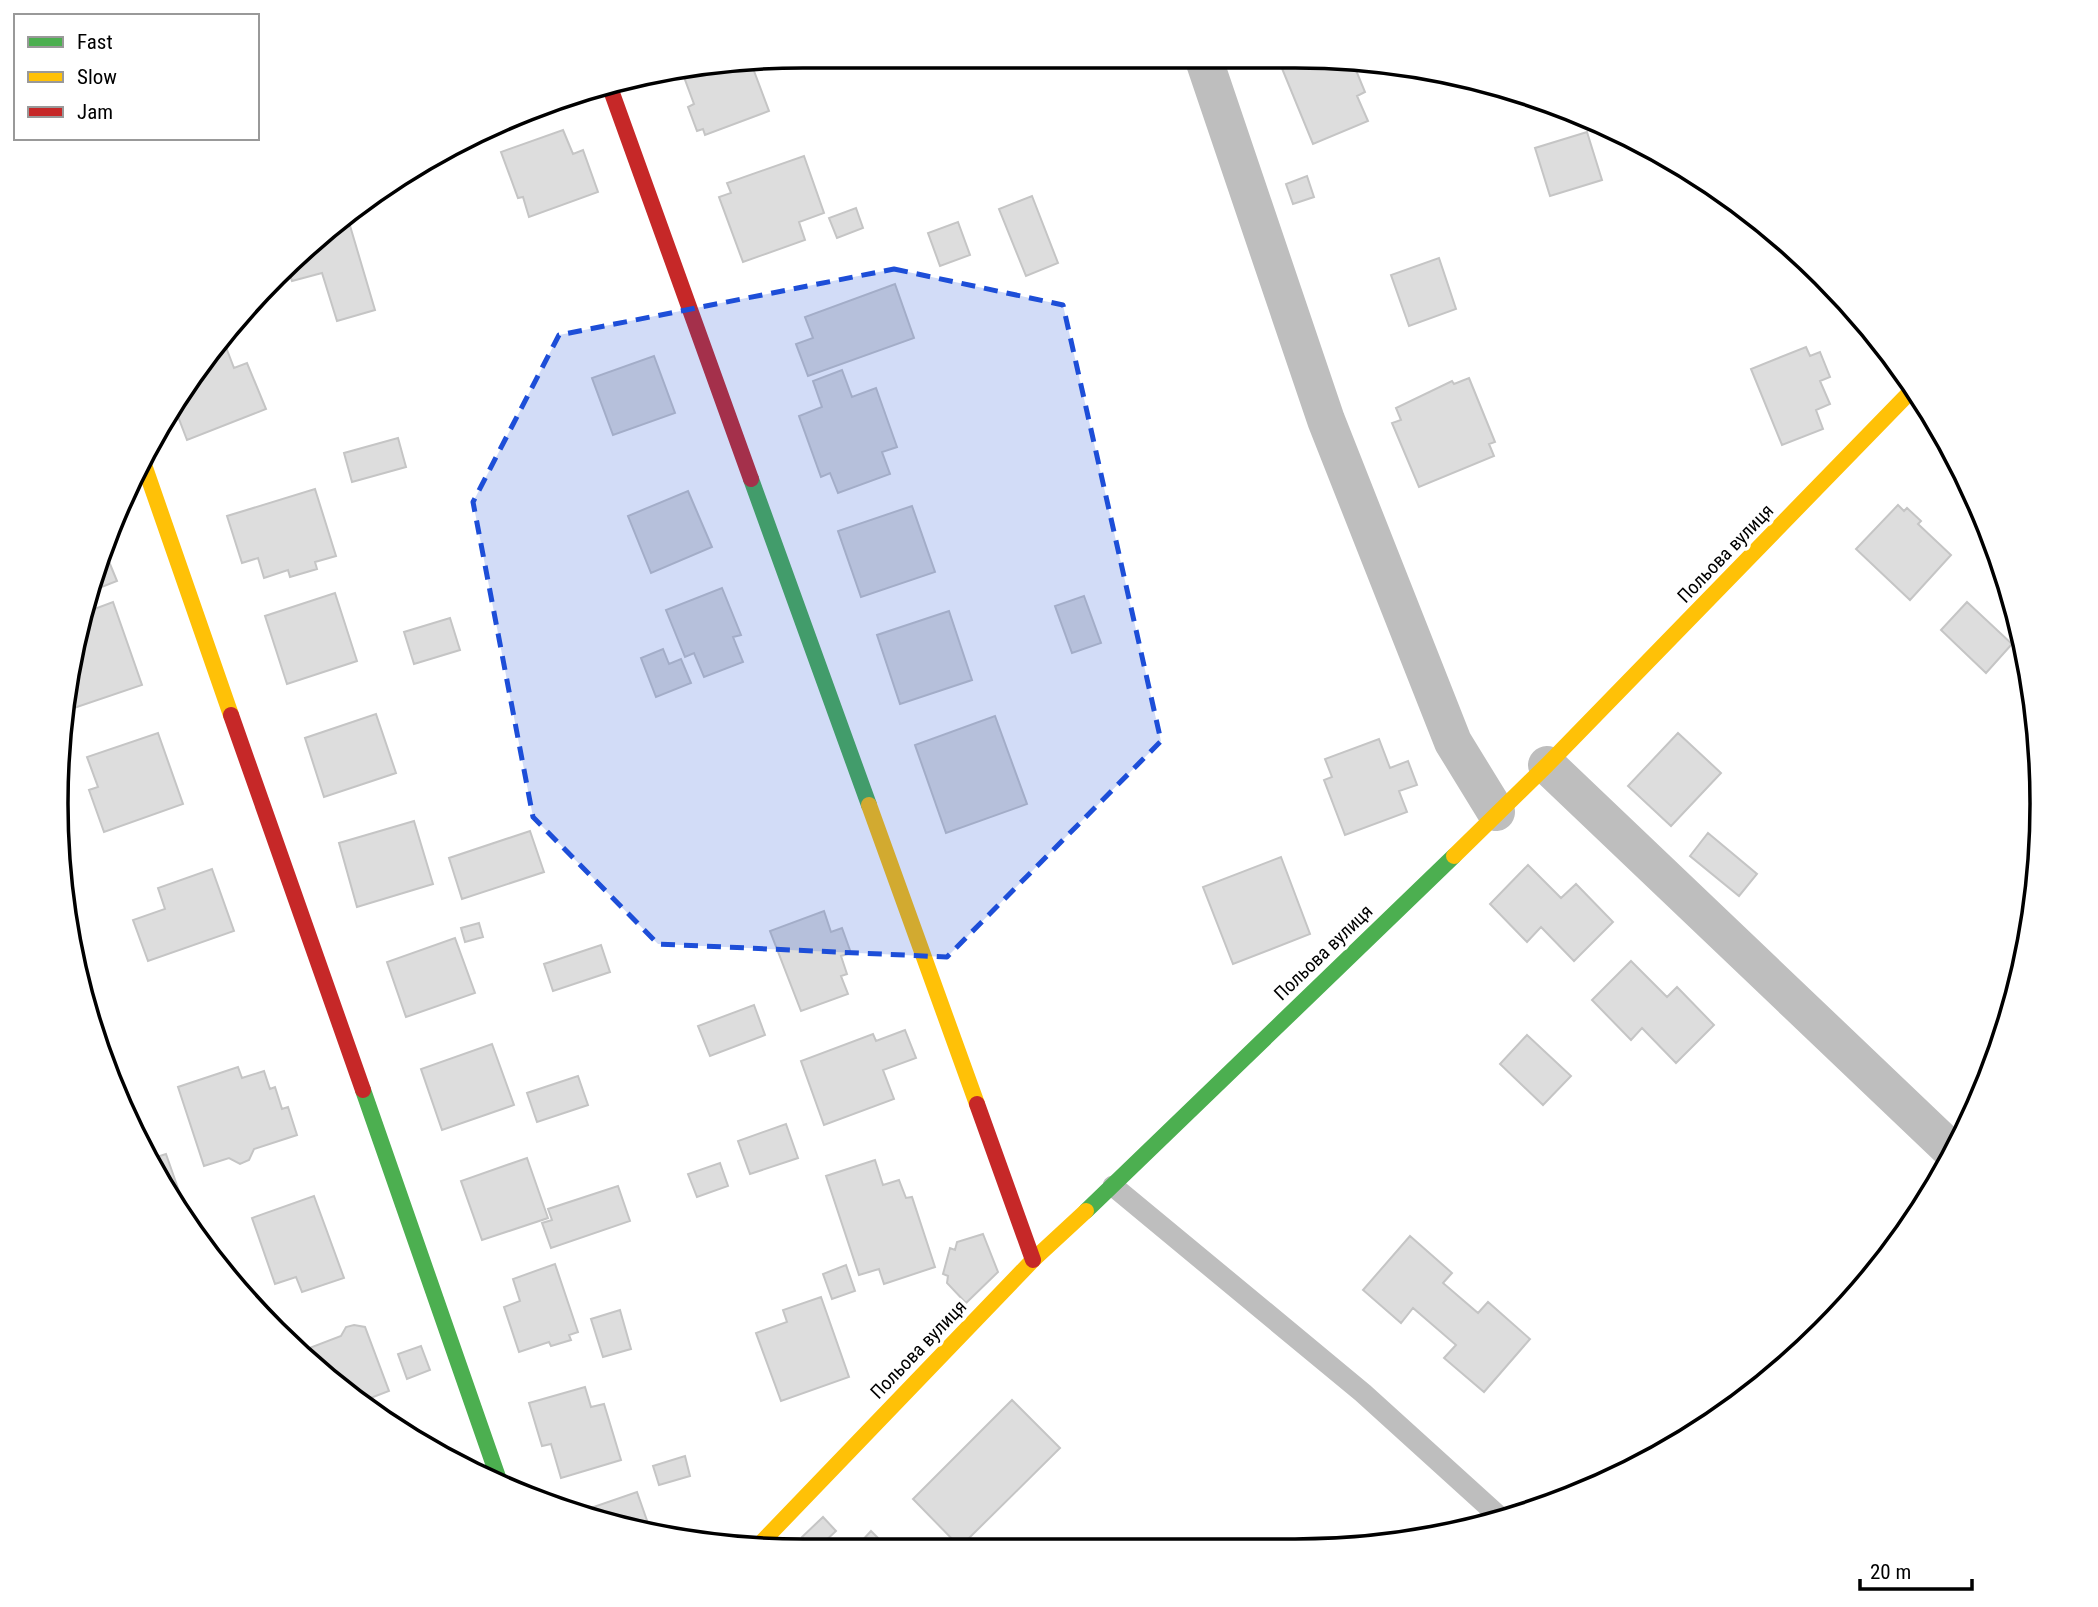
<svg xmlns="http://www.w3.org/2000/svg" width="2098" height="1607" font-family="'Roboto Condensed',sans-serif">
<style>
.building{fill:#ddd;stroke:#c5c5c5;stroke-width:2}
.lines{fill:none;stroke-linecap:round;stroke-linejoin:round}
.lane{stroke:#bebebe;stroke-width:21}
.street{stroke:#bebebe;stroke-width:38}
.fast{stroke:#4caf50;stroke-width:16}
.slow{stroke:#ffc107;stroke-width:16}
.jam{stroke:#c62828;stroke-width:16}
.marked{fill:#1d4ed8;fill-opacity:0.2;stroke:#1d4ed8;stroke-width:5;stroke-dasharray:14 9;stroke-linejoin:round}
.labels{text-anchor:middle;stroke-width:7;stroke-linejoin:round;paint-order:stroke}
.street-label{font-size:19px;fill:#000;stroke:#fff}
.rim{fill:none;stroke:#000;stroke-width:3.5}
</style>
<rect width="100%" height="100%" fill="#fff"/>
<!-- building -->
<path class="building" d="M1302,57l58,3 -7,3 12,29 -8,4 11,25 -55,23 -32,-78z
M751,63l18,48 -64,24 -2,-6 -6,2 -9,-24 6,-3 -10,-27 23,-8z
M563,130l10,24 10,-4 15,42 -69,25 -6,-20 -5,1 -17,-46z
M1587,132l15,48 -52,16 -15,-48z
M804,156l20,57 -25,9 6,18 -62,22 -24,-65 12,-4 -4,-10z
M1307,176l7,21 -21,7 -7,-20z
M1032,196l26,67 -32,13 -27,-67z
M856,208l7,20 -26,10 -8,-20z
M348,219l27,91 -38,11 -15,-48 -30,8 -5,-15z
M958,222l12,33 -30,11 -12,-33z
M1439,258l17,51 -47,17 -18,-51z
M895,284l19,54 -106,38 -12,-32 17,-6 -8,-21z
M224,342l10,26 13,-5 19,46 -79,31 -13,-34z
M1806,347l4,9 10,-4 10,25 -10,4 10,23 -14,6 7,19 -41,16 -31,-76z
M654,356l21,57 -62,22 -21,-57z
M842,370l10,27 24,-9 21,59 -15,5 8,22 -52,19 -8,-20 -9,4 -22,-61 23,-9 -9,-26z
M1469,378l26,64 -6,2 5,12 -75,31 -27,-64 9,-3 -5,-12 56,-27 2,3z
M398,438l8,29 -54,15 -8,-29z
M315,489l21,67 -21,6 2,7 -27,8 -2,-7 -24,8 -6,-20 -16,5 -15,-47z
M688,491l24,56 -61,26 -23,-57z
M1898,505l6,6 3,-3 14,13 -3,3 33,31 -41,45 -54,-51z
M912,506l23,66 -74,25 -23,-66z
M105,552l12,29 -28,11z
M722,588l19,47 -8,2 10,25 -39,15 -10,-24 -9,4 -19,-47z
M335,593l22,68 -70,23 -22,-68z
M1084,596l17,47 -29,10 -17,-47z
M113,602l29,83 -74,25 13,-96z
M1967,602l45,42 -26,29 -45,-43z
M949,611l23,69 -72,24 -23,-69z
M450,618l10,32 -46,14 -10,-32z
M663,649l6,15 12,-5 10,24 -35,14 -15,-39z
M376,714l20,59 -72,24 -19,-59z
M995,716l32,88 -81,29 -31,-88z
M158,733l25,71 -79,28 -15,-42 9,-3 -11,-30z
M1678,733l43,40 -50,53 -43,-40z
M1379,739l11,29 18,-7 9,24 -18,6 8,21 -62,23 -21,-55 8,-3 -7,-18z
M414,821l19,63 -76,23 -18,-64z
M530,831l14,41 -82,27 -13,-41z
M1708,833l49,41 -18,22 -49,-40z
M1281,857l29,77 -77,30 -30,-77z
M1528,865l33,33 15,-14 37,38 -39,39 -33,-34 -14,15 -37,-38z
M212,869l22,62 -86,30 -15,-41 32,-11 -7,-21z
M824,911l7,21 11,-4 9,25 -10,3 6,18 -6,2 7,18 -47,17 -31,-80z
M479,923l4,14 -18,5 -4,-14z
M455,938l20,55 -69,24 -19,-55z
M601,945l9,27 -57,19 -9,-27z
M1631,961l36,36 10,-10 37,38 -38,38 -34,-35 -11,12 -39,-40z
M754,1005l11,30 -55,21 -12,-30z
M905,1030l11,28 -33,12 11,29 -70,26 -23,-64 72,-27 3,7z
M1527,1035l44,41 -28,29 -43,-41z
M492,1044l22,61 -72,25 -21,-61z
M238,1067l4,11 22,-7 6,18 5,-2 7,22 6,-2 9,28 -43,14 -5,11 -9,4 -11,-6 -25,8 -26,-79z
M578,1076l10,29 -51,17 -10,-29z
M786,1124l12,34 -48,16 -12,-33z
M166,1154l21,60 -7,2 -30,-57z
M527,1158l21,60 -66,22 -21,-59z
M875,1160l8,25 16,-5 7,18 6,-1 23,70 -51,17 -5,-15 -20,6 -33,-99z
M720,1163l8,23 -31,11 -9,-23z
M618,1186l12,35 -79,27 -9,-25 10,-3 -4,-11z
M314,1196l30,82 -42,14 -6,-15 -21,7 -23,-66z
M983,1234l15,38 -32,31 -19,-20 1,-7 -5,-2 7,-26 5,2 2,-8z
M1410,1236l42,37 -9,10 35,30 10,-11 42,37 -46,53 -40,-34 12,-13 -43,-37 -12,15 -38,-33z
M555,1264l23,68 -9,3 2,5 -20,6 -2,-4 -30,10 -15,-45 16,-6 -7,-22z
M846,1265l9,26 -23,8 -9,-25z
M821,1297l28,80 -68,24 -25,-68 31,-11 -4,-12z
M620,1310l11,39 -28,8 -12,-38z
M354,1325l11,2 24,64 -29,11 -61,-50 42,-16 5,-9z
M421,1346l9,24 -23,9 -9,-25z
M585,1387l6,20 13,-3 17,56 -60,18 -10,-34 -9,2 -13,-43z
M1012,1400l48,48 -98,97h-4l-45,-46z
M685,1456l5,20 -31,9 -6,-19z
M637,1492l14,40 -70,-17 -2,-3z
M823,1517l13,14 -15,14h-12l-7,-8z
M871,1531l14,14h-27z"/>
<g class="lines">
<!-- lane -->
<path class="lane" d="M1113,1186l250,207 139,126"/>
<!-- street -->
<path class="street" d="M1203,57l123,363 127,322 43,70
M1547,765l405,386"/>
<!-- fast -->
<path class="fast" d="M751,479l118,326
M363,1090l136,390
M1086,1211l368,-355"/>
<!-- slow -->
<path class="slow" d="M143,462l88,253
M869,805l108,299
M1454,856l93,-91 368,-378
M759,1545l274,-285 53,-49"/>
<!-- jam -->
<path class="jam" d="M608,82l143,397
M231,715l132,375
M977,1104l56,156"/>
</g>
<!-- marked area -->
<path class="marked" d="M894,269l169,36 98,436 -214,216 -289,-13 -125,-127 -60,-315 86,-167z"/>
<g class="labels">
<!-- street labels -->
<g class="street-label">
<text transform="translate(1725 553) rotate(-46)" y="7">Польова вулиця</text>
<text transform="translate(1323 952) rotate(-44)" y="7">Польова вулиця</text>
<text transform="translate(918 1349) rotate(-46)" y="7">Польова вулиця</text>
</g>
</g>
<!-- crop -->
<path d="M0 0H2098V1607H0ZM803 68H1295A735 735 0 0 1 2030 803V804A735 735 0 0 1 1295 1539H803A735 735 0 0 1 68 804V803A735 735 0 0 1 803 68Z" fill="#fff" fill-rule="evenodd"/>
<path class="rim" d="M803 68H1295A735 735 0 0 1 2030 803V804A735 735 0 0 1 1295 1539H803A735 735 0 0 1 68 804V803A735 735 0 0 1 803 68Z"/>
<!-- legend -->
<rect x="14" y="14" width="245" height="126" fill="#ffffff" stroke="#999999" stroke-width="2"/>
<rect x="28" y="37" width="35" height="10" fill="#4caf50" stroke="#999999" stroke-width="2"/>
<text x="77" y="49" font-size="21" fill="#000000">Fast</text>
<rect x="28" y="72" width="35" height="10" fill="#ffc107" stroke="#999999" stroke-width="2"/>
<text x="77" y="84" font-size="21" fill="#000000">Slow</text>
<rect x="28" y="107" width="35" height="10" fill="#c62828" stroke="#999999" stroke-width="2"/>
<text x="77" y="119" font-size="21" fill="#000000">Jam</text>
<!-- scale -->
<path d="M1860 1579v10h112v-10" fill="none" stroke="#000000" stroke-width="3.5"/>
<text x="1870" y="1579" font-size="21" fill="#000000" stroke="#ffffff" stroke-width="5" paint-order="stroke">20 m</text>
</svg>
